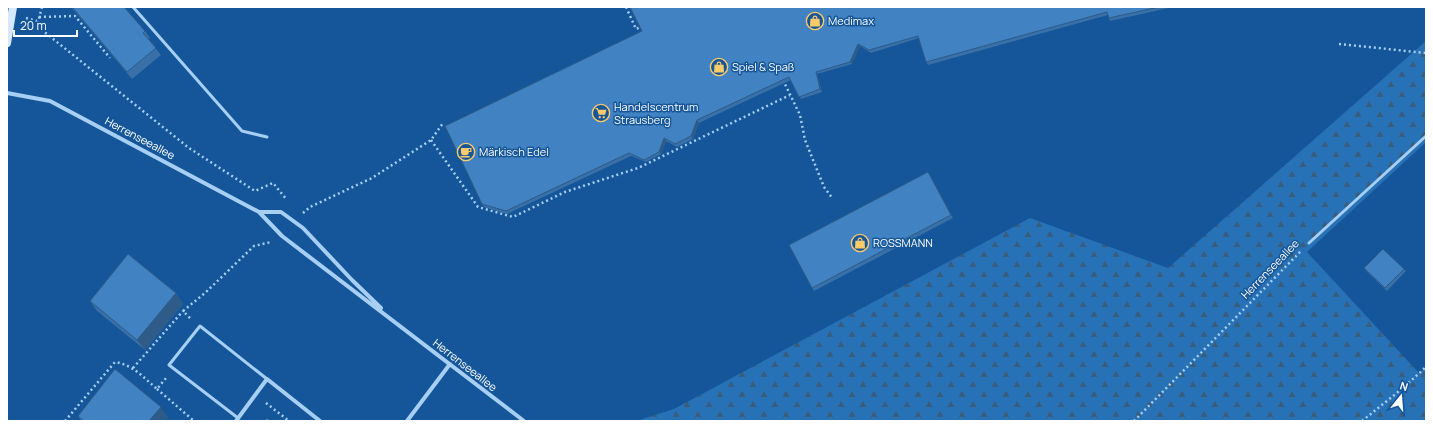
<svg xmlns="http://www.w3.org/2000/svg" width="1433" height="428" font-family="Manrope,sans-serif">
<style>
.forest{fill:url(#forest-firs)}
.lines{fill:none;stroke-linecap:round;stroke-linejoin:round}
.path{stroke:#a7cef3;stroke-width:2.5;stroke-dasharray:2 3;stroke-linecap:butt}
.service{stroke:#a7cef3;stroke-width:3}
.minor{stroke:#a7cef3;stroke-width:4}
.secondary{stroke:#d7e9fd;stroke-width:8}
.wall{fill:#3870a7}
.shaded-wall{fill:#2e5b88}
.building{fill:#4182c2;stroke:#2e5b88}
.labels{text-anchor:middle;stroke-width:3;stroke-linejoin:round;paint-order:stroke}
.poi-label{font-size:11px;fill:#fff;stroke:#145699;text-anchor:start}
.street-label{font-size:11px;fill:#fff;stroke:#145699}
</style>
<defs>
<pattern id="forest-firs" width="22" height="20" patternUnits="userSpaceOnUse"><rect width="22" height="20" fill="#2771b7"/><path d="M5 1l3.5 6h-7zM16 11l3.5 6h-7z" fill="#3b5d7c"/></pattern>
</defs>
<rect width="100%" height="100%" fill="#145699"/>
<!-- forest -->
<path class="forest" d="M1426,41v101l-119,110 112,121 7,-6v54h-790l38,-12 356,-191 138,50z"/>
<g class="lines">
<!-- path -->
<path class="path" d="M42,7l-5,19 152,122 66,43 18,-8 14,17
M626,7l10,22 7,-3
M39,17l36,-1 35,42
M26,18l11,3
M1339,44l87,9
M783,80l17,35 5,25 19,47 9,12
M431,140l47,67 35,10 52,-25 73,-24 152,-73
M303,213l7,-6 62,-29 59,-38 12,-17
M190,318l-7,-7 22,-18 49,-47 17,-4
M133,368l50,-57
M157,389l37,32
M266,403l23,18
M65,421l50,-59c18,3 28,15 42,27l9,-11
M1134,421l168,-171
M1362,421l41,-33 23,-21"/>
<!-- service -->
<path class="service" d="M133,7l109,124 25,6
M1309,243l117,-107
M238,418l-69,-53 31,-39 67,53"/>
<!-- minor -->
<path class="minor" d="M7,93l43,8 209,111 23,24 242,185
M259,212h22l22,16 49,52 29,28
M236,421l31,-42 53,42
M407,421l43,-57"/>
<!-- secondary -->
<path class="secondary" d="M7,43l6,-36"/>
</g>
<!-- wall -->
<path class="wall" d="M71,7h53l21,24 5,7 -2,1 13,16 -29,24z
M630,7h543l-63,14 -2,-6 -180,50 -2,-3 -7,-24 -48,15 -11,-7 -8,18 -35,10 5,18 -21,7 -10,-19 -92,43 -6,16 -16,8 -11,-6 -5,13 -15,8 -15,-6 -124,58 -23,-7 -2,-3 160,-173z
M930,175l23,43 -139,73 -2,-3z
M1364,268l40,1 2,2 -19,20 -21,-20z
M176,293l7,11 -38,46 -48,-39 -7,-10z
M78,416l90,1 -3,4h-84z"/>
<!-- shaded-wall -->
<path class="shaded-wall" d="M858,44l2,2 -8,18 -2,-2z
M816,72l1,2 5,18 -2,-3z
M697,120l2,3 -6,16 -2,-3z
M664,138l2,3 -5,13 -2,-2z
M928,172l2,3 23,43 -2,-3z
M176,293l7,11 -38,46 -8,-10z
M161,407l7,10 -3,4h-16z"/>
<!-- building -->
<path class="building" d="M72,7h52l21,24 -2,2 13,15 -29,24z
M630,7h529l-50,11 -2,-6 -181,50 -8,-26 -49,14 -11,-6 -8,18 -34,10 4,17 -21,8 -10,-20 -92,43 -6,16 -16,8 -11,-6 -5,14 -15,8 -15,-7 -123,58 -24,-7 -37,-78 197,-95z
M928,172l23,43 -139,73 -23,-43z
M1383,249l21,20 -19,19 -21,-20z
M128,254l48,39 -39,47 -47,-39z
M115,369l46,38 -12,14h-65l-6,-5z
M267,418l4,3h-7z"/>
<!-- icons -->
<defs>
<symbol id="shop-ring" viewBox="-11 -11 22 22"><circle r="9.5" fill="#145699" stroke="#ffcb69" stroke-width="1.5"/><path d="M-5-2.5h2.3a2.7 3.5 0 0 1 5.4 0H5L5.5 6h-11ZM-1.5-2.5h3a1.5 2.3 0 0 0-3 0Z" fill="#ffcb69"/></symbol>
<symbol id="supermarket-ring" viewBox="-11 -11 22 22"><circle r="9.5" fill="#145699" stroke="#ffcb69" stroke-width="1.5"/><path d="M-6-5.5h2.5l.6 2H6L4.5 2H-2.5L-4.4-4H-6ZM-1.5 3.2a1.3 1.3 0 1 0 .1 0ZM3 3.2a1.3 1.3 0 1 0 .1 0Z" fill="#ffcb69"/></symbol>
<symbol id="cafe-ring" viewBox="-11 -11 22 22"><circle r="9.5" fill="#145699" stroke="#ffcb69" stroke-width="1.5"/><path d="M-5.5-4.5H6V0H3Q3 3.5 0 3.5H-2.5Q-5.5 3.5-5.5 0ZM3-3.2v2h1.7v-2ZM-6 4.5H4V6H-6Z" fill="#ffcb69"/></symbol>
</defs>
<g fill-rule="evenodd">
<use href="#shop-ring" x="805" y="11" width="20" height="20"/>
<use href="#shop-ring" x="709" y="57" width="20" height="20"/>
<use href="#supermarket-ring" x="591" y="103" width="20" height="20"/>
<use href="#cafe-ring" x="456" y="142" width="20" height="20"/>
<use href="#shop-ring" x="850" y="233" width="20" height="20"/>
</g>
<g class="labels">
<!-- poi labels -->
<g class="poi-label">
<text x="828" y="25">Medimax</text>
<text x="732" y="71">Spiel &amp; Spaß</text>
<text x="614" y="111">Handelscentrum<tspan x="614" dy="13">Strausberg</tspan></text>
<text x="479" y="156">Märkisch Edel</text>
<text x="873" y="247">ROSSMANN</text>
</g>
<!-- street labels -->
<g class="street-label">
<text transform="translate(140 138) rotate(28)" y="4">Herrenseeallee</text>
<text transform="translate(1270 269) rotate(-46)" y="4">Herrenseeallee</text>
<text transform="translate(465 365) rotate(38)" y="4">Herrenseeallee</text>
</g>
</g>
<!-- border -->
<rect width="1433" height="428" fill="none" stroke="#ffffff" stroke-width="16"/>
<!-- north arrow -->
<g transform="translate(1401 396) rotate(17)" stroke="#145699" stroke-width="3" paint-order="stroke">
<path d="M0-3L7 15L0 10L-7 15Z" fill="#ffffff"/>
<text y="-6" font-size="11" font-weight="bold" text-anchor="middle" fill="#ffffff">N</text>
</g>
<!-- scale -->
<path d="M14 30v6h63v-6" fill="none" stroke="#ffffff" stroke-width="2"/>
<text x="20" y="30" font-size="12" fill="#ffffff" stroke="#145699" stroke-width="3" paint-order="stroke">20 m</text>
</svg>
